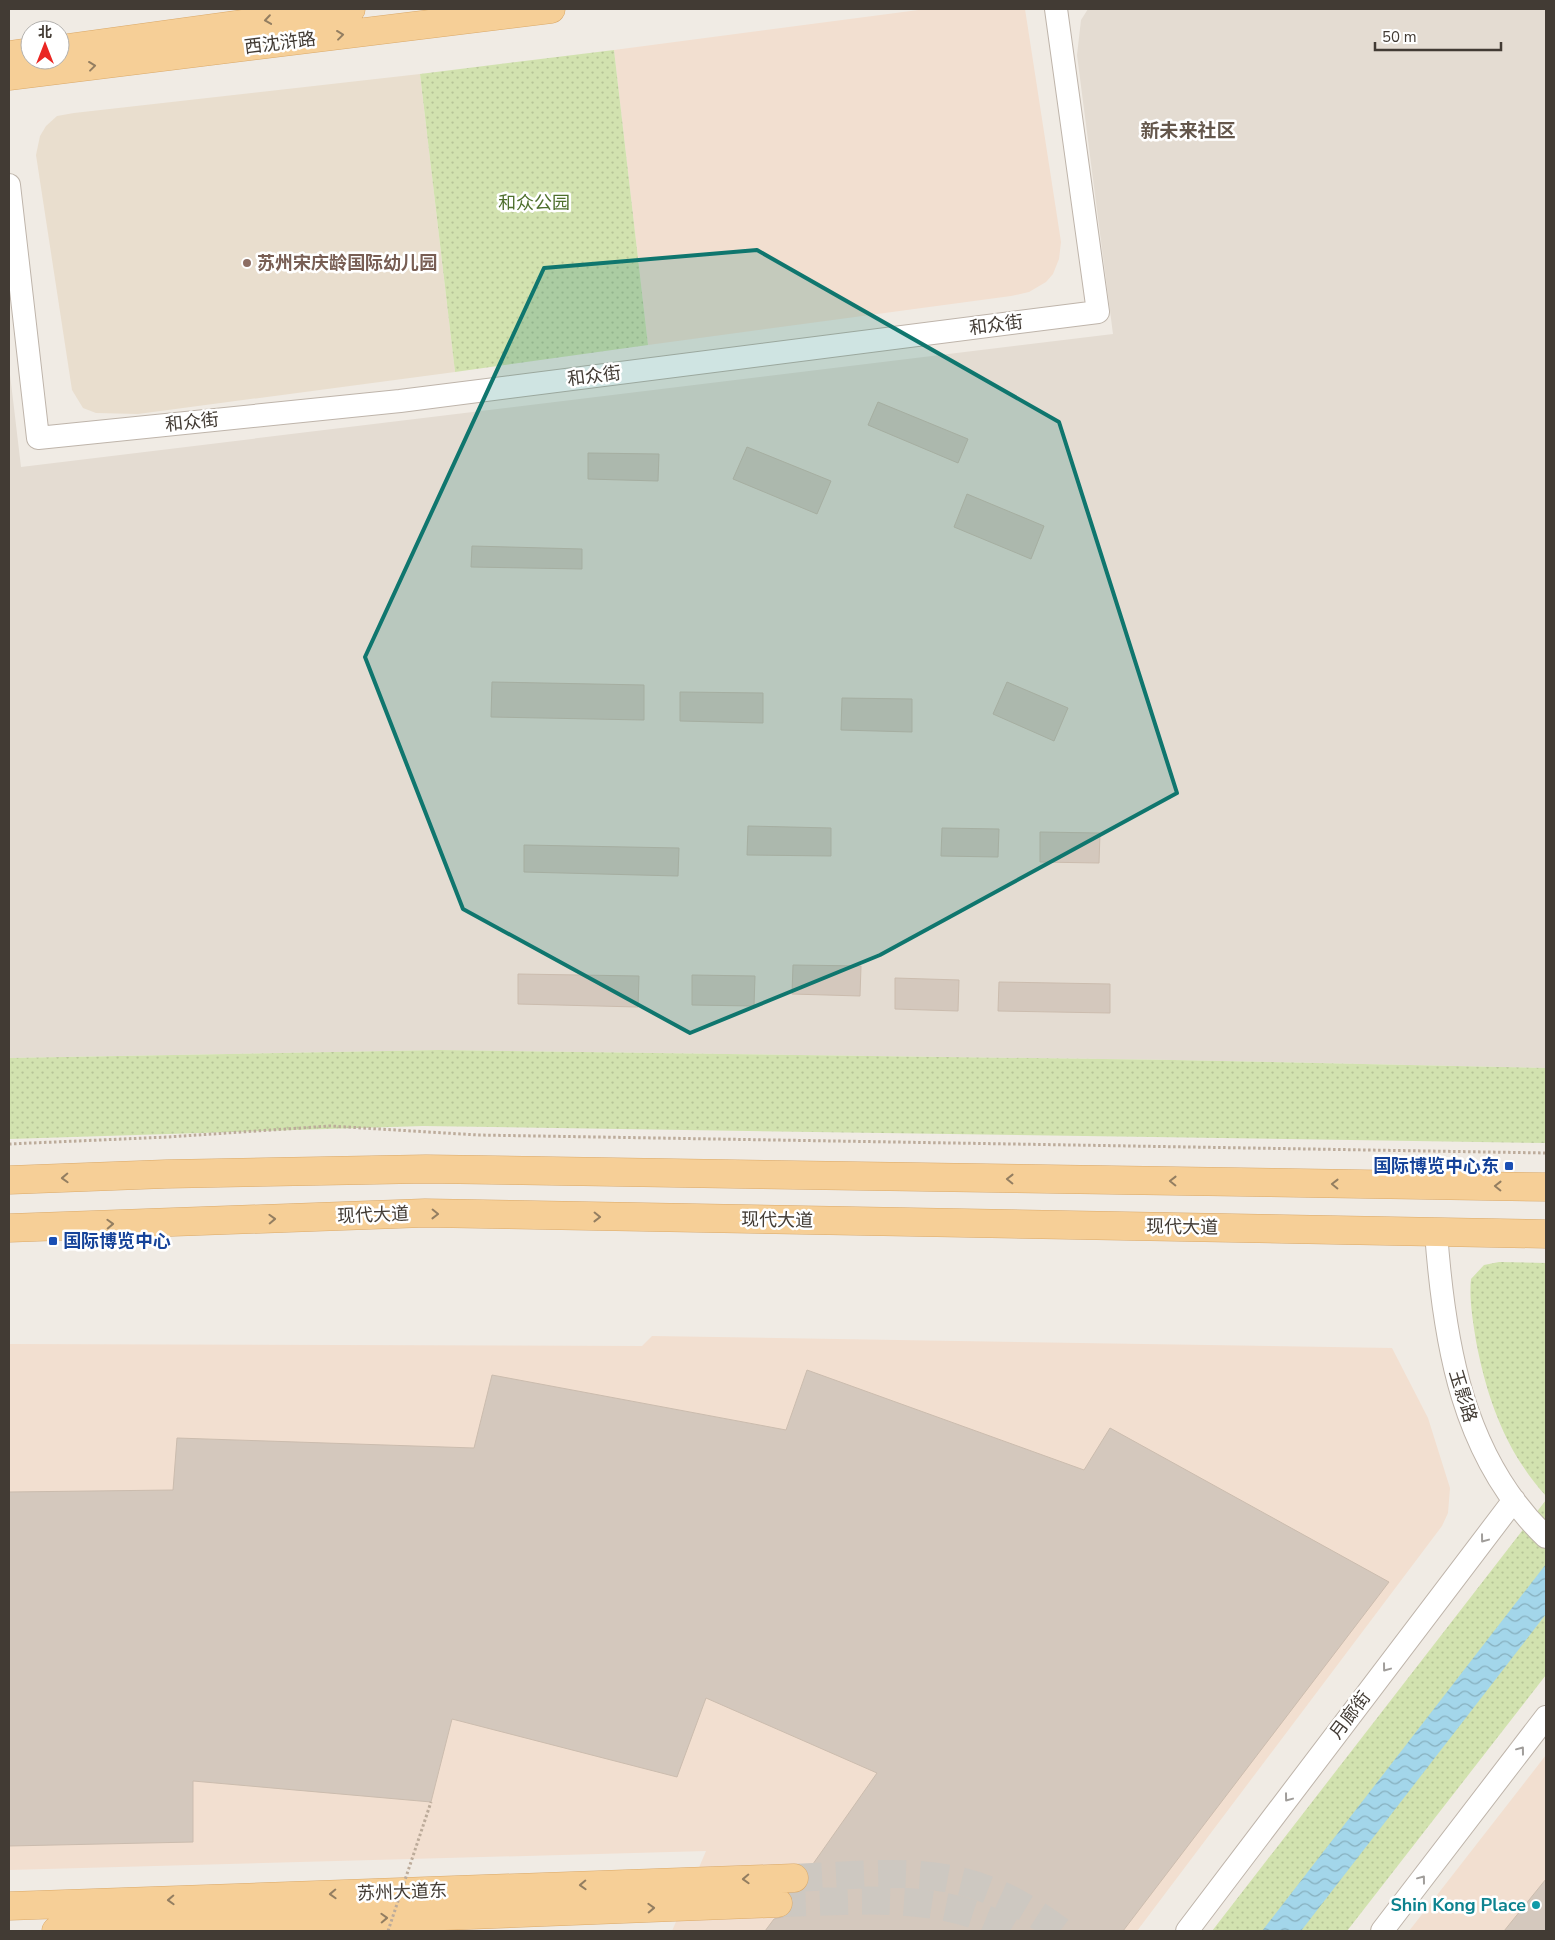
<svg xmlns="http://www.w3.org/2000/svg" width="1555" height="1940" font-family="'Nunito Sans','Noto Sans SC',sans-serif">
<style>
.residential{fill:#e4dcd2}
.commercial{fill:#f2dfd0}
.education{fill:#e9dece}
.green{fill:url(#green-dots)}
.water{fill:url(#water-waves)}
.building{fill:#d4c8bd;stroke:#cbbcae}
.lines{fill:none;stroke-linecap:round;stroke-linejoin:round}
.major-tunnel{stroke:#cdc8c1;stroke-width:28;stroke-dasharray:28 14;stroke-linecap:butt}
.minor-casing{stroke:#beb4aa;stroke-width:24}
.major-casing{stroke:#daa969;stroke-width:29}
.path{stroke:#bcab9a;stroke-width:3;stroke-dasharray:2.5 2.5;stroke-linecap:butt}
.minor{stroke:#fff;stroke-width:22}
.major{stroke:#f6cf97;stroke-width:28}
.path-bridge{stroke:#bcab9a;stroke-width:3;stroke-dasharray:2.5 2.5;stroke-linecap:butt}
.oneway{stroke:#937e61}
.oneway2{stroke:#a09d9a}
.marked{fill:#0f766e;fill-opacity:0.2;stroke:#0f766e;stroke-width:4;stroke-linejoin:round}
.education-dot{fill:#8d6e63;stroke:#fff;stroke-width:2}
.transit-dot{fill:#1a4fb4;stroke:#fff;stroke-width:2}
.culture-dot{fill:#0f9aa8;stroke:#fff;stroke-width:2}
.labels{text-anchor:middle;stroke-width:5;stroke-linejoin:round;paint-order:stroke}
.street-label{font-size:18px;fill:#423b34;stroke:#fff}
.park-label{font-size:18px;fill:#4e6f2d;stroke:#fff}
.education-label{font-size:18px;font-weight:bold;fill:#785e54;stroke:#fff;text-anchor:start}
.transit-label{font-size:18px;font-weight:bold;fill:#164399;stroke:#fff;text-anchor:end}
.culture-label{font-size:18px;font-weight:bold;fill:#0d838f;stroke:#fff;text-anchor:end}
.neighbourhood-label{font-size:19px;font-weight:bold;fill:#64574c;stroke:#fff}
</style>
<defs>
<pattern id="green-dots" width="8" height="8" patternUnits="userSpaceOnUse" patternTransform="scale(1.25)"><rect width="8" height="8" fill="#d2e2af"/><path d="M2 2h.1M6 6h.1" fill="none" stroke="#b6c397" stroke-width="1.8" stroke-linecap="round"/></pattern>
<pattern id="water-waves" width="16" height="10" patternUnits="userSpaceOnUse" patternTransform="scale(1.25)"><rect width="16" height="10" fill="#a3d6ea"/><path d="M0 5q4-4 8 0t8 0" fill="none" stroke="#86afbe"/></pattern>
</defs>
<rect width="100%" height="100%" fill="#f0ebe4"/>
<!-- residential -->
<path class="residential" d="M1088,9h458v1059l-373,-8 -734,-10 -430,8v-692l12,101 1092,-133 -36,-279 4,-35z"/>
<!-- commercial -->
<path class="commercial" d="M926,9h99l36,233 -2,17 -6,15 -7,8 -17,10 -18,4 -363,49 -34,-295z
M652,1336l740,12 36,70 22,70 -2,25 -6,13 -305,405h-465l34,-80 -697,19v-526l633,2z
M1546,1755v176h-137z"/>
<!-- education -->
<path class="education" d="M420,74l35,298 -317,42 -42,-1 -13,-5 -11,-18 -36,-235 4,-19 6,-10 11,-10 17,-3z"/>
<!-- green -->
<path class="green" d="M614,50l34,295 -193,27 -35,-298z
M439,1050l734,10 373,8v75l-1123,-17 -414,13v-81z
M1499,1262l47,1v233c-40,-44 -59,-97 -70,-155 -3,-20 -7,-41 -5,-62l13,-14z
M1546,1500v175l-199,256h-135z"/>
<!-- water -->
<path class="water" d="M1546,1564v50l-245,317h-39z"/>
<!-- building -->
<path class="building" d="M878,402l90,37 -10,24 -90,-38z
M747,447l84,34 -14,33 -84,-35z
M588,453l71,1 -1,27 -70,-2z
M967,494l77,32 -13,33 -77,-32z
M472,546l110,3v20l-111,-2z
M492,682l152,3v35l-153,-3z
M1007,682l61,26 -14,33 -61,-27z
M680,692l83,1v30l-83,-2z
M842,698l70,1v33l-71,-2z
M748,826l83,2v28l-84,-1z
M942,828l57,1 -1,28 -57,-1z
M1040,832l60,1 -1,30 -59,-1z
M524,845l155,3 -1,28 -154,-4z
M793,965l68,1 -1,30 -68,-2z
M518,974l121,2 -1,31 -120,-3z
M692,975l63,1 -1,30 -62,-1z
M895,978l64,2 -1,31 -63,-2z
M999,982l111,2v29l-112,-2z
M807,1370l277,100 26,-42 279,154 -266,349h-358l9,-12 12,-3 6,-5 2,-9 -3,-8 11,-3 6,-5 2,-8 -2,-7 69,-98 -171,-75 -29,79 -225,-58 -21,83 -238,-21v61l-184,4v-354l164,-2 4,-52 297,10 18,-73 294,55z
M1546,1879v52h-42z"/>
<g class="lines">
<!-- major-tunnel -->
<path class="major-tunnel" d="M794,1878c109,-5 174,-17 266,53
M778,1903c77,-1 162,-13 232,28"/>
<defs>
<path id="minor" d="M9,185l29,253 362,-37 698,-89 -42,-303
M1436,1232c8,110 26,225 110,305
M1187,1931l327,-431
M1382,1931l164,-214"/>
<path id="major" d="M60,49l291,-40
M9,55l21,-3
M9,76l542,-67
M9,1180l157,-6 260,-5 1120,18
M9,1228l416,-15 1121,21
M9,1906l785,-28
M56,1931l722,-28"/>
</defs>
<!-- minor casing -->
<use href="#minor" class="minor-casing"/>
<!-- major casing -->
<use href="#major" class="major-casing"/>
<!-- path -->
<path class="path" d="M9,1144l159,-7 162,-11 148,9 1068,18"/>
<!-- minor -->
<use href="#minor" class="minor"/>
<!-- major -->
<use href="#major" class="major"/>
<!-- path-bridge -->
<path class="path-bridge" d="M388,1931l43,-129"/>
</g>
<!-- one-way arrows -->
<defs><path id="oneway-chevron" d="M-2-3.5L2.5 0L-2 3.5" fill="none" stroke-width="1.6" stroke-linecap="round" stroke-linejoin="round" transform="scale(1.25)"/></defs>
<g class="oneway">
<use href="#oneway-chevron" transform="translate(268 20) rotate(172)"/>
<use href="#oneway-chevron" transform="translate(340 35) rotate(-7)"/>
<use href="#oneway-chevron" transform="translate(92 66) rotate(-7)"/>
<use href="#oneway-chevron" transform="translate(65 1178) rotate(178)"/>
<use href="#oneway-chevron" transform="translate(1010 1179) rotate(-179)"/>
<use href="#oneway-chevron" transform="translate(1173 1181) rotate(-179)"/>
<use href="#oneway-chevron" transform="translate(1335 1184) rotate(-179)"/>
<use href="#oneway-chevron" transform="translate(1498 1186) rotate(-179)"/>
<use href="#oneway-chevron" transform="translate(435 1214) rotate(1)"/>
<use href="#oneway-chevron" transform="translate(597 1217) rotate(1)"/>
<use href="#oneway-chevron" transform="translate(272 1219) rotate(-2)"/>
<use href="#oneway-chevron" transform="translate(110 1224) rotate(-2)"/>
<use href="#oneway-chevron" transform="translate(746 1879) rotate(178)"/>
<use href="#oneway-chevron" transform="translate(583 1885) rotate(178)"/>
<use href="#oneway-chevron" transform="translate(333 1894) rotate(178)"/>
<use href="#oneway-chevron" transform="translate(171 1900) rotate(178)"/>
<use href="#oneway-chevron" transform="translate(651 1908) rotate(-2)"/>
<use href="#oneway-chevron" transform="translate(384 1918) rotate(-2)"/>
</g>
<g class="oneway2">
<use href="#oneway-chevron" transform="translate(1484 1539) rotate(127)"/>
<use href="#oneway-chevron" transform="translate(1386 1668) rotate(127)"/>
<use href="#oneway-chevron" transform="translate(1521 1750) rotate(-53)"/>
<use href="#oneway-chevron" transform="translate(1288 1798) rotate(127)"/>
<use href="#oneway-chevron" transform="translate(1422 1879) rotate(-53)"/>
</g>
<!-- marked area -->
<path class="marked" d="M757,250l302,172 118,371 -297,162 -190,78 -227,-124 -98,-252 179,-389z"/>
<!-- markers -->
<circle class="education-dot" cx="247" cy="263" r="5"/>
<g class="transit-dot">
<rect x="1504" y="1161" width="10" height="10" rx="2.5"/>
<rect x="48" y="1236" width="10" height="10" rx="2.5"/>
</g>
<circle class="culture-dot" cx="1536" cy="1905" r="5"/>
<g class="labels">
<!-- street labels -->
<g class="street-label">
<text transform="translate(280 43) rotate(-7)" y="6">西沈浒路</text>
<text transform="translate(996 325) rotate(-7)" y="6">和众街</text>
<text transform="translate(594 376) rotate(-7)" y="6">和众街</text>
<text transform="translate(192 422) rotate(-6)" y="6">和众街</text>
<text transform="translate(373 1215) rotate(-2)" y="6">现代大道</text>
<text transform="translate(777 1220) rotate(1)" y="6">现代大道</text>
<text transform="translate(1182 1227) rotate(1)" y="6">现代大道</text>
<text transform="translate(1463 1396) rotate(73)" y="6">玉影路</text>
<text transform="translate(1350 1715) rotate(-53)" y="6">月廊街</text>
<text transform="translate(402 1892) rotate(-2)" y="6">苏州大道东</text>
</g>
<!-- park labels -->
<g class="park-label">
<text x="534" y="209">和众公园</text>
</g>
<!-- education labels -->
<g class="education-label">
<text x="257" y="269">苏州宋庆龄国际幼儿园</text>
</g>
<!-- transit labels -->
<g class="transit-label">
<text x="1499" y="1172">国际博览中心东</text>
<text x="63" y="1247" text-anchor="start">国际博览中心</text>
</g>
<!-- culture labels -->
<g class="culture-label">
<text x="1526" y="1911">Shin Kong Place</text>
</g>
<!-- neighbourhood labels -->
<g class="neighbourhood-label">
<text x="1188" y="137">新未来社区</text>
</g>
</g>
<!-- border -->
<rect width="1555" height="1940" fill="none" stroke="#423b34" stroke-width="20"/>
<!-- north arrow -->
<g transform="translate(45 45)"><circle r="24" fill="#ffffff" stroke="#b3b1ae"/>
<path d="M0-4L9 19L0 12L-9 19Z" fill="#ea2622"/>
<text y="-8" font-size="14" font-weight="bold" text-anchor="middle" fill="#423b34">北</text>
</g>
<!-- scale -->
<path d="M1375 42v8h126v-8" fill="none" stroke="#423b34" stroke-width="2.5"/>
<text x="1382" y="42" font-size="15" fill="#423b34" stroke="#ffffff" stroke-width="4" paint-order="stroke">50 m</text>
</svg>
